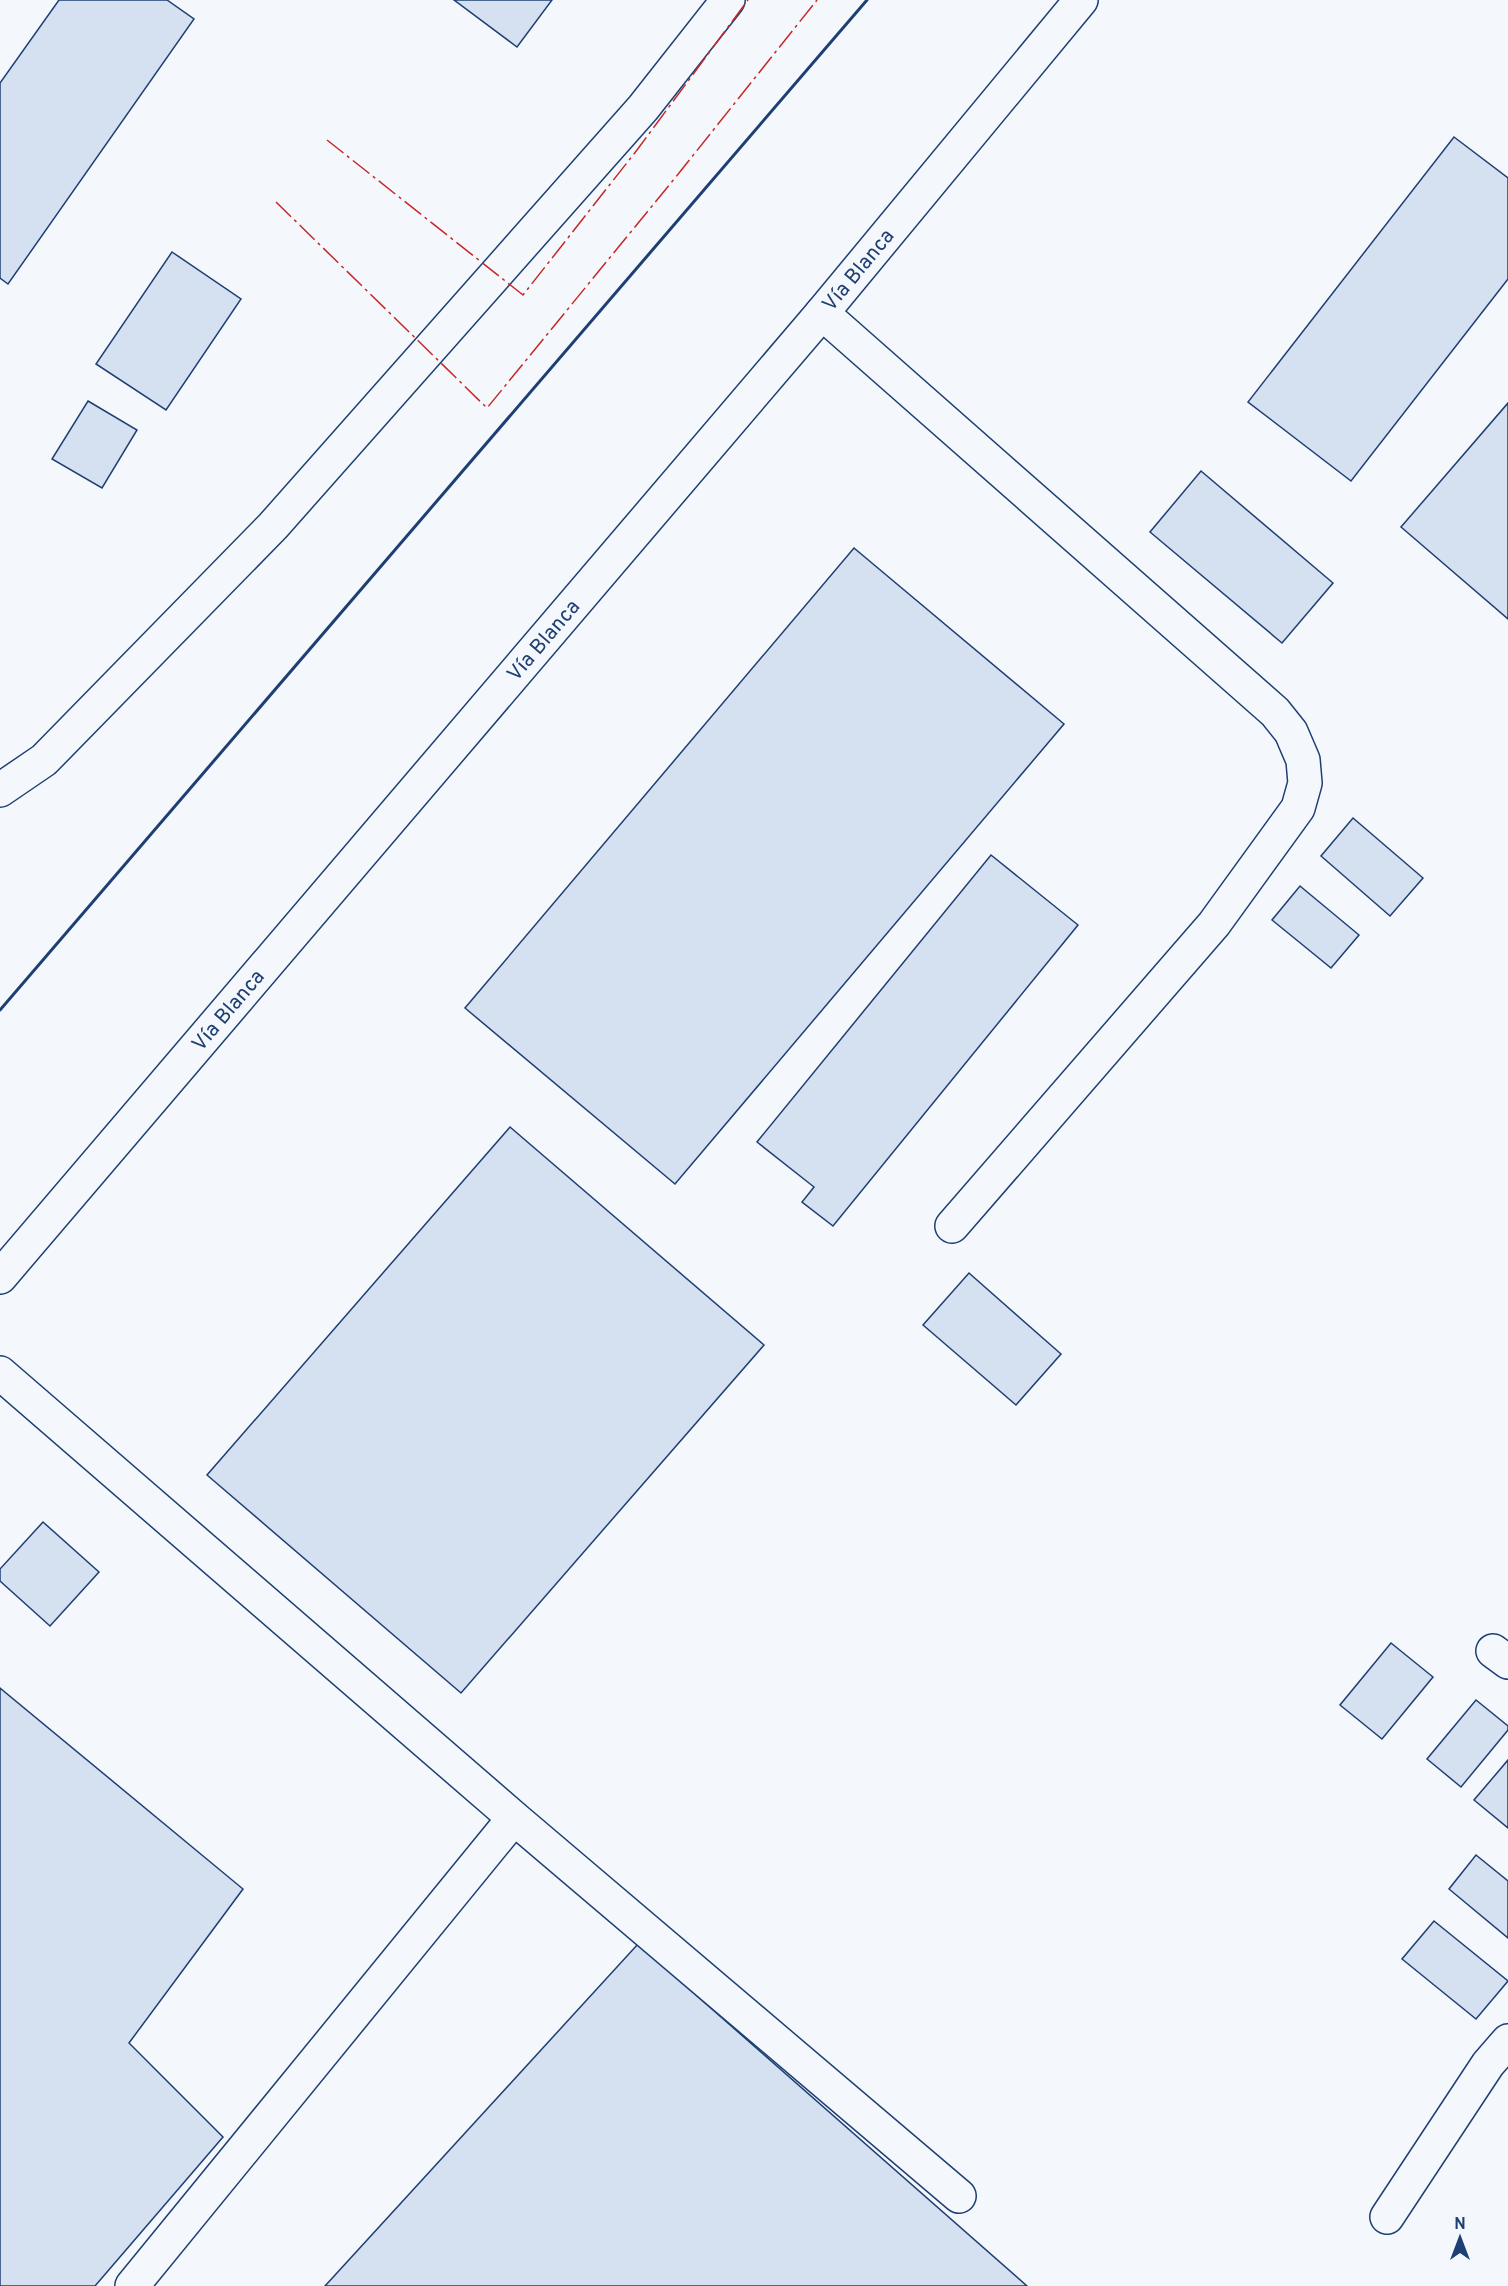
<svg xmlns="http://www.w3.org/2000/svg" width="1508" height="2286" font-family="Overpass,sans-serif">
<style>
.building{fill:#d5e0f0;stroke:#1d3f73;stroke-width:1.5}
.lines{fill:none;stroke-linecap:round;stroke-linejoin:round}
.minor-casing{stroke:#1d3f73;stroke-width:36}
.major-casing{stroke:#1d3f73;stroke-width:36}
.minor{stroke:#f4f7fb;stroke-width:33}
.major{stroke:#f4f7fb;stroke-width:33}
.wall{stroke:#1d3f73;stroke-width:3}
.power{stroke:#c62828;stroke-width:1.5;stroke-dasharray:21 4.5 3 4.5;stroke-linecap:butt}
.labels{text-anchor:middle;stroke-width:4.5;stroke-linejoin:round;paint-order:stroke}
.street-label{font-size:21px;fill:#1d3f73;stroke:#f4f7fb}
</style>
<rect width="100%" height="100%" fill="#f4f7fb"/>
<!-- building -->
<path class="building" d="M59,0h108l27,19 -186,265 -8,-6v-195z
M454,0h98l-35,47z
M1454,137l54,41v101l-157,202 -103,-79z
M172,252l69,47 -75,111 -70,-46z
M88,401l49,29 -35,58 -50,-29z
M1508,403v216l-107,-92z
M1201,471l132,112 -51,60 -132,-111z
M854,548l210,176 -389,460 -210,-176z
M1353,818l70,60 -33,38 -69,-60z
M991,855l87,70 -245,301 -31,-24 12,-15 -57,-45z
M1300,886l59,49 -28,33 -59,-48z
M510,1127l254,218 -303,348 -254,-218z
M969,1273l92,81 -45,51 -93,-80z
M43,1522l56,50 -49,54 -50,-45v-12z
M1391,1643l42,34 -51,62 -42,-34z
M0,1688l243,201 -114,154 94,94 -128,149h-95z
M1476,1700l32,26v4l-47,57 -34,-28z
M1508,1760v68l-34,-28z
M1476,1855l32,26v57l-59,-49z
M1434,1921l74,60 -32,38 -74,-60z
M638,1944l389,342h-702z"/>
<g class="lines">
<defs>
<path id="minor" d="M822,313l453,399 16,20 12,28 2,23 -7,25 -84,116 -262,302
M0,790l44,-30 229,-234 370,-418 85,-108
M0,1373l514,445 445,378
M1493,1651l15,11
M1387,2217l101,-153 20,-23
M132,2286l382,-468"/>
<g id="major">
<path id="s1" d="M0,1277l822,-964 259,-313"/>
</g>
</defs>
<!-- minor casing -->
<use href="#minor" class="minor-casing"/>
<!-- major casing -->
<use href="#major" class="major-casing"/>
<!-- minor -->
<use href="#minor" class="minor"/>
<!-- major -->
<use href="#major" class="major"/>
<!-- wall -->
<path class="wall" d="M0,1010l867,-1010"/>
<!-- power -->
<path class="power" d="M327,140l196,155 114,-145 111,-150
M276,202l211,206 192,-235 138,-173"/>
</g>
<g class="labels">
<!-- street labels -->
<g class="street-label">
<text dy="7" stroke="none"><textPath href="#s1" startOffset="1323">Vía Blanca</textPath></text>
<text dy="7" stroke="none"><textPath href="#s1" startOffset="837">Vía Blanca</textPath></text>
<text dy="7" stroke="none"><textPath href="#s1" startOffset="351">Vía Blanca</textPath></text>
</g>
</g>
<!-- north arrow -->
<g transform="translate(1460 2238)" stroke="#f4f7fb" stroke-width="4.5" paint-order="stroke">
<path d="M0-4.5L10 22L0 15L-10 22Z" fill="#1d3f73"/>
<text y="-9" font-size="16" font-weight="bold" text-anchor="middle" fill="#1d3f73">N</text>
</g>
</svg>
